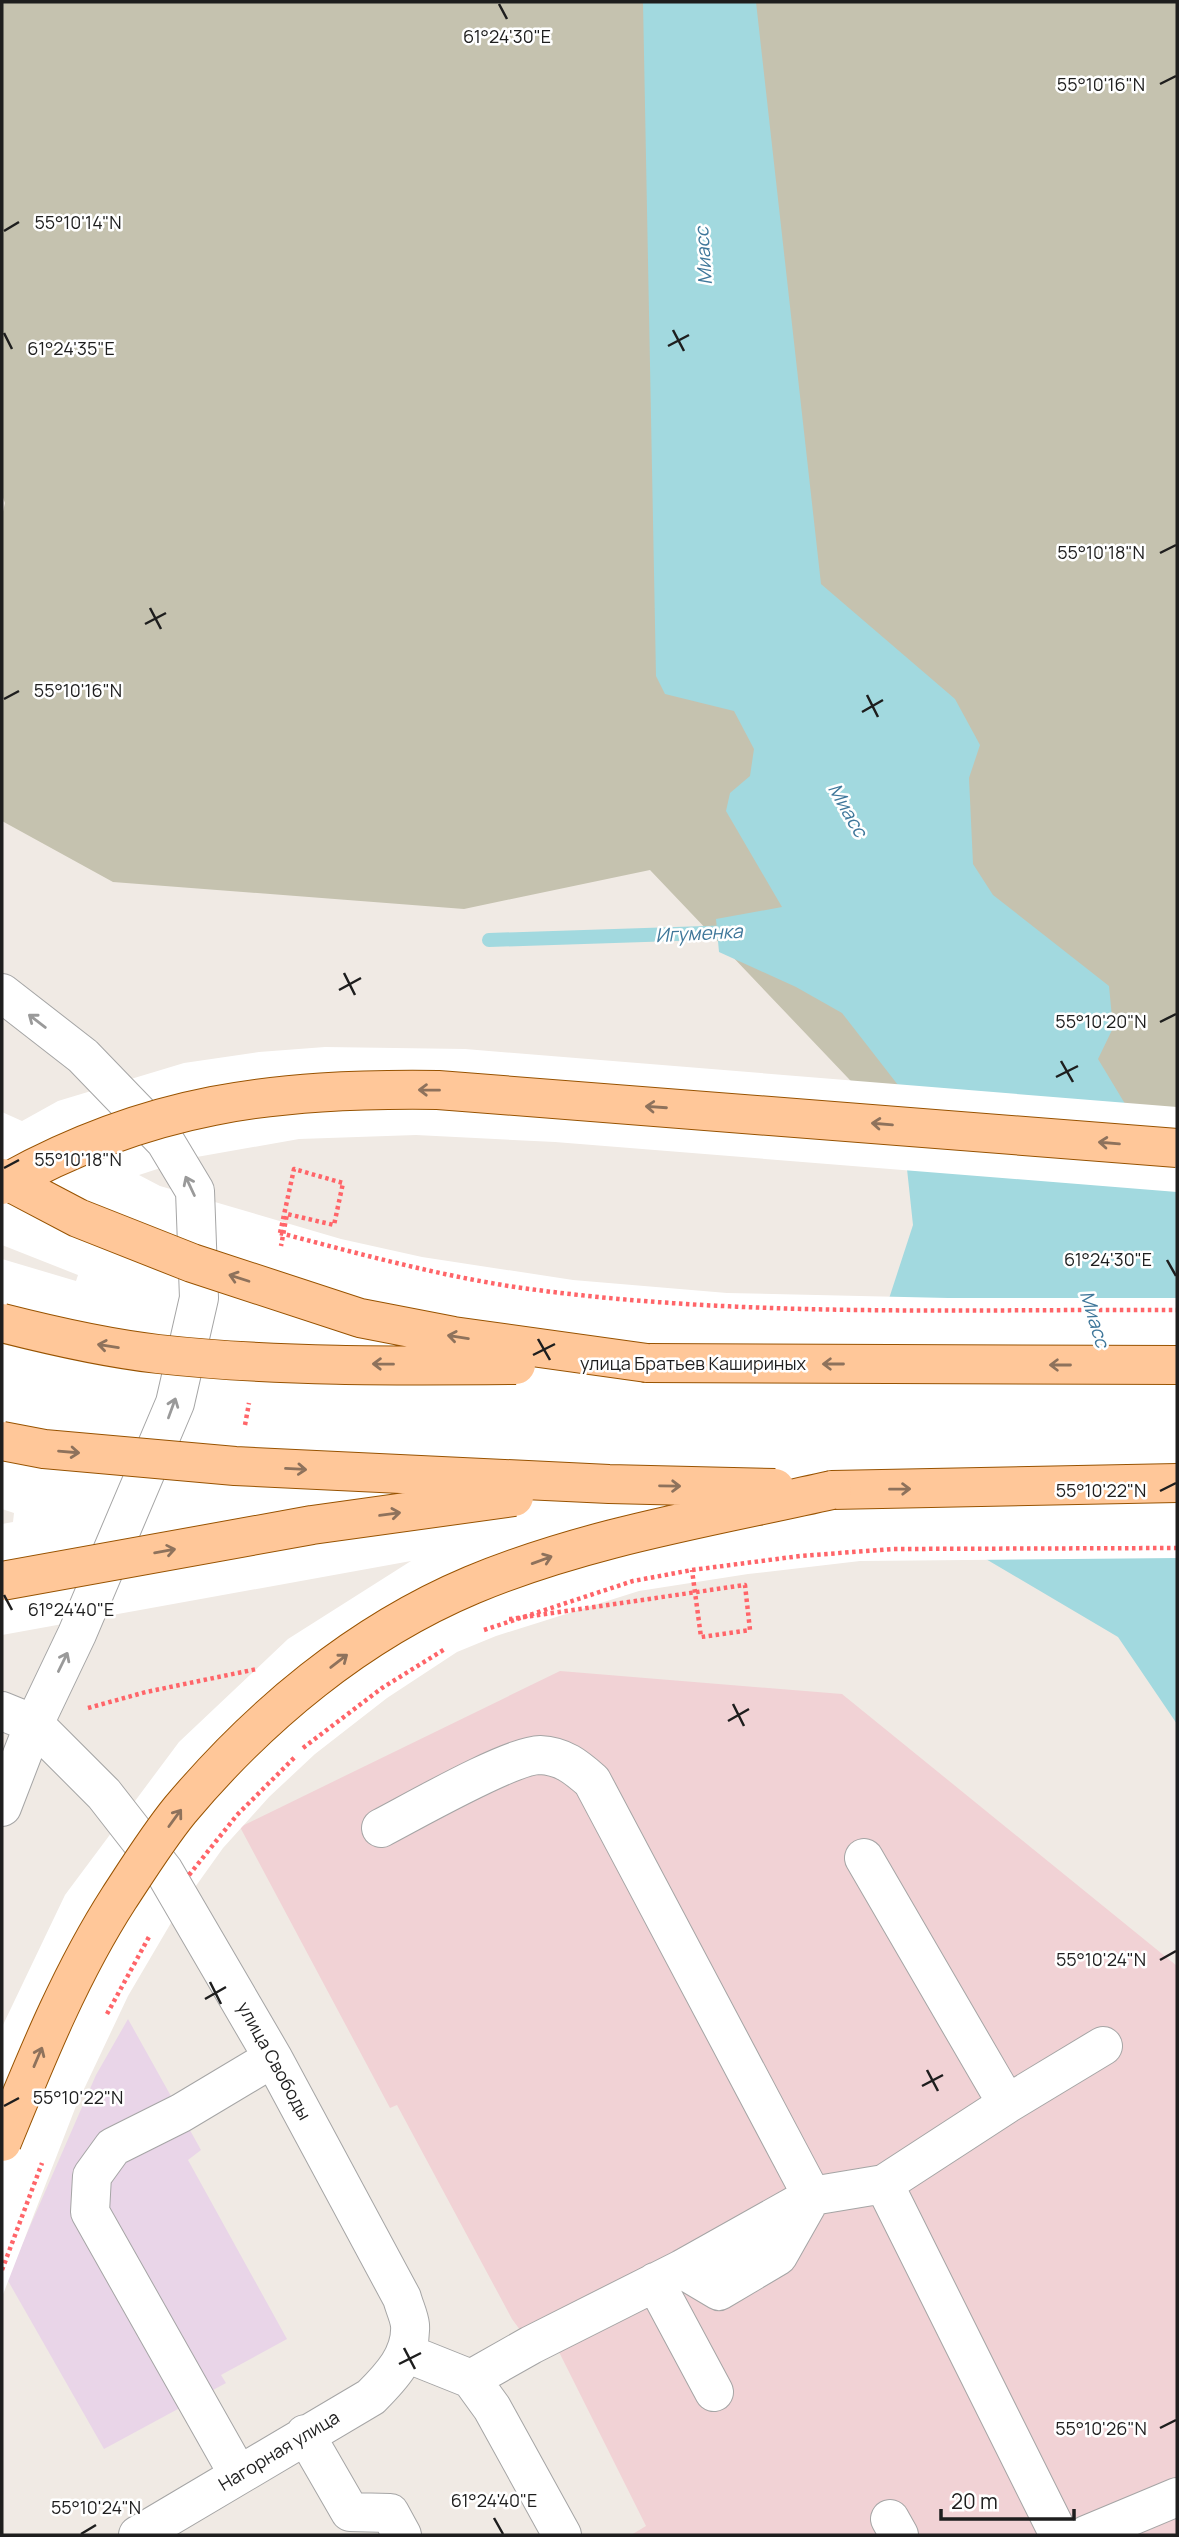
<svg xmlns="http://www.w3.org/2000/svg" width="1179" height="2537" font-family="Manrope,sans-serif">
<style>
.commercial{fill:#f1d2d5}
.industrial{fill:#e9d5e8}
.construction{fill:#c5c2af}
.water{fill:#a2d9df}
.pier{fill:#fff}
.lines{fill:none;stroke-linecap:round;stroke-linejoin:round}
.stream{stroke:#a2d9df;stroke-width:14}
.minor-casing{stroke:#a5a5a5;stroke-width:40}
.major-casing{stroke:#985300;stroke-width:40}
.path{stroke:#ff6569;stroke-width:4.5;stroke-dasharray:3.5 3.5;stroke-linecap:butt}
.minor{stroke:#fff;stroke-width:38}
.major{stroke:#ffc799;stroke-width:38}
.major-bridge-casing{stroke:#985300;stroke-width:40;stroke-linecap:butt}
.path-bridge{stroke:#ff6569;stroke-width:4.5;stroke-dasharray:3.5 3.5;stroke-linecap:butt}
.major-bridge{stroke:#ffc799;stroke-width:38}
.oneway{stroke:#9a9a9a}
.oneway2{stroke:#8e725c}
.ticks{fill:none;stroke:#1e1e1e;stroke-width:2.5}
.labels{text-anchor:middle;stroke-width:5;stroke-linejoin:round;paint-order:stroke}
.street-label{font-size:18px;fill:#1e1e1e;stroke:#fff}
.water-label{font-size:19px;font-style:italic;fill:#3f779a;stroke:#fff}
.ticks-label{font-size:18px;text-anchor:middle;fill:#1e1e1e;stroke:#fff;stroke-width:5;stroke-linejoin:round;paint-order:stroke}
</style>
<rect width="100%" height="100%" fill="#f0eae4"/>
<!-- commercial -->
<path class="commercial" d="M560,1671l282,23 335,272v569h-546l15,-9 -89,-178 -26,-3 -19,-26 -115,-214 -7,3 -150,-281z"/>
<!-- industrial -->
<path class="industrial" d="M128,2019l73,131 -13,10 99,179 -66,36 5,8 -122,66 -97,-170 89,-204z"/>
<!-- construction -->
<path class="construction" d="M2,2h1175v1124l-310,-28 -217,-228 -186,39 -351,-27 -111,-61v-305l3,-13 -3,-8z"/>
<!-- water -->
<path class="water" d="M643,2h113l65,582 134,115 25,46 -11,33 4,86 20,31 116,91 4,42 -15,31 79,131v534l-59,-87 -161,-95 -74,-225 30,-92 -15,-140 -56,-72 -46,-26 -77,-35 -3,-33 66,-12 -56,-96 4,-18 20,-17 4,-27 -20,-38 -69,-17 -9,-18z"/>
<!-- pier -->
<path class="pier" d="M325,1047l140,2 712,58v85l-622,-50 -139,-7 -117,4 -108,19 -52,17 21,11 181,53 81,18 151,23 154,13 221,5h229v260l-317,3 -112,13 -109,17 -143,45 -39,16 -70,46 -72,56 -46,43 -46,51 -45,63 -50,85 -52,110 -74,191v-270l63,-132 114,-153 109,-103 123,-78 -409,74v-111l11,-2 1,-9 -12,-4v-250l74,22 2,-6 -76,-30v-133l20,9 36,-20 126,-38 75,-11z"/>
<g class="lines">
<!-- stream -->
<path class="stream" d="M489,940l247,-8"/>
<defs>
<path id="minor" d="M2,993l81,63 82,85 30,50 4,107 -24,105 -98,231 -43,90 -32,83
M2,1711l32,13 70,70 60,77 109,187 129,240c2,8 7,18 8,27 2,30 -19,52 -39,72l-233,138
M381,1828c31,-16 130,-73 159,-73 23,1 36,12 52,26l220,415 -34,60 -59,35 -37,-22
M864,1858l143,246
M884,2184l123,-80 96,-58
M655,2282l59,110
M406,2353l65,26 21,29 70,127
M471,2379l60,-34 151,-76 130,-73 72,-12 175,351
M305,2434l45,78
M238,2474l-148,-262 2,-36 21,-29 68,-34 92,-55
M350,2512l40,1 12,22
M890,2519l9,16
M1086,2535l91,-38"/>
<path id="major" d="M647,1363l530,2
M832,1490l345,-7"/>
</defs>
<!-- minor casing -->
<use href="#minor" class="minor-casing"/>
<!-- major casing -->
<use href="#major" class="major-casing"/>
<!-- path -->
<path class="path" d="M280,1233l14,-64 49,14 -9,42 -47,-11 -6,32
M245,1425l4,-22
M509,1619h2l234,-34 5,45 -49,7 -9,-67
M88,1708l58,-16 111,-23"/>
<!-- minor -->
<use href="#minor" class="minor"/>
<!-- major -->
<use href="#major" class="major"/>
<defs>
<path id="major-bridge" d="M2,1178l76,40 114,45 168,55 93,18 194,27
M2,1185c145,-82 272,-97 436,-95l739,58
M2,1323c51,13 103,25 156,31 118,13 239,12 358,11
M2,1441l42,8 191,17 374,18 166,4
M2,1581l310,-56 202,-28
M2,2142c34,-83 68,-168 117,-244 19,-29 39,-61 61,-88 79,-94 178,-177 292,-225 115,-48 240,-68 360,-95"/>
</defs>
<!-- major-bridge casing -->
<use href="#major-bridge" class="major-bridge-casing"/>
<!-- path-bridge -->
<path class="path-bridge" d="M280,1233c80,21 160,43 242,55 217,30 437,21 655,22
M484,1630l149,-49 59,-11 108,-14 93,-7 284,-1
M303,1748l79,-60 63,-39
M189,1875l48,-60 58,-58
M107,2014l43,-79
M2,2270l40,-107"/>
<!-- major-bridge -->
<use href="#major-bridge" class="major-bridge"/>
</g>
<!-- one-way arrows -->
<defs><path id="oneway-shaft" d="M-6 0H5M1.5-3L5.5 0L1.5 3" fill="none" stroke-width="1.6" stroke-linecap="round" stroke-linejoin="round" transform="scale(1.75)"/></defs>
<g class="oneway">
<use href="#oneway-shaft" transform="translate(37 1021) rotate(-142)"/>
<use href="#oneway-shaft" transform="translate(190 1186) rotate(-115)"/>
<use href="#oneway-shaft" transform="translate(172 1408) rotate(-70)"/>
<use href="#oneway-shaft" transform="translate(63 1662) rotate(-64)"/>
</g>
<g class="oneway2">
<use href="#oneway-shaft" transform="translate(429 1090) rotate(-179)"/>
<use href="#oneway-shaft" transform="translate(656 1107) rotate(-176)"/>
<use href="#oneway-shaft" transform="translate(882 1124) rotate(-175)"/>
<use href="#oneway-shaft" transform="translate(1109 1143) rotate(-175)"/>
<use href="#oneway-shaft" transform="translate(239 1278) rotate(-162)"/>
<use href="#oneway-shaft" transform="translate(458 1337) rotate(-171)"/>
<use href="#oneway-shaft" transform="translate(108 1346) rotate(-171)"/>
<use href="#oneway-shaft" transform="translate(383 1364) rotate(-179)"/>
<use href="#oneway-shaft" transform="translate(833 1364) rotate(-180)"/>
<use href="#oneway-shaft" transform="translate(1060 1365) rotate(-180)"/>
<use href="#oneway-shaft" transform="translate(69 1452) rotate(5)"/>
<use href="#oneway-shaft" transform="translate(296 1469) rotate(3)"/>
<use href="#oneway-shaft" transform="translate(670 1486) rotate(1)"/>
<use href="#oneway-shaft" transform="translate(900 1489) rotate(-1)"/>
<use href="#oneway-shaft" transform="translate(390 1514) rotate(-8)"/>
<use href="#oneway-shaft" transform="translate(165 1551) rotate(-10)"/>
<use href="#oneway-shaft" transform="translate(542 1560) rotate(-20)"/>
<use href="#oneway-shaft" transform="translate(339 1661) rotate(-38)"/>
<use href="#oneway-shaft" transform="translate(175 1818) rotate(-54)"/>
<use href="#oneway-shaft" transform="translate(38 2057) rotate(-67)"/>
</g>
<!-- ticks -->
<path class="ticks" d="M499,4l8,15M1160,84l16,-8M4,231l15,-9M673,330l11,21M4,333l8,16M668,346l21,-11M1160,553l16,-8M150,608l11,21M145,624l21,-11M867,695l11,22M4,699l15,-8M862,712l21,-12M344,973l11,22M339,990l22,-12M1160,1022l16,-8M1061,1061l12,21M1056,1077l22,-11M4,1168l15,-8M1167,1260l9,16M538,1339l12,21M533,1355l22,-11M1160,1491l16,-8M4,1595l8,15M733,1704l11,22M728,1721l21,-12M1160,1960l16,-9M210,1982l11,22M205,1999l21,-12M927,2070l11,21M922,2086l21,-11M4,2106l15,-8M404,2348l11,21M399,2364l22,-11M1160,2428l16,-8M494,2518l9,16M81,2534l15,-9"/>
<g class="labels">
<!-- street labels -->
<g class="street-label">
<text x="693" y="1370">улица Братьев Кашириных</text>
<text transform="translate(274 2061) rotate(61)" y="6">улица Свободы</text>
<text transform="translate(279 2451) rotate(-31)" y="6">Нагорная улица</text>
</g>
<!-- water labels -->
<g class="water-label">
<text transform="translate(703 256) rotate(-94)" y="7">Миасс</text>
<text transform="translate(848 810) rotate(60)" y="7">Миасс</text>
<text transform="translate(699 933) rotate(-3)" y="7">Игуменка</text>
<text transform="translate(1095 1319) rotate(73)" y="7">Миасс</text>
</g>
</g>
<g class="ticks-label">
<text x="507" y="43">61°24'30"E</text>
<text x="1101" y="91">55°10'16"N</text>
<text x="78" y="229">55°10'14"N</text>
<text x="71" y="355">61°24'35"E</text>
<text x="1101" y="559">55°10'18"N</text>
<text x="78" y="697">55°10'16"N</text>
<text x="1101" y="1028">55°10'20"N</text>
<text x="78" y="1166">55°10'18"N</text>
<text x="1108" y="1266">61°24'30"E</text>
<text x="1101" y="1497">55°10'22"N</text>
<text x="71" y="1616">61°24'40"E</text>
<text x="1101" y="1966">55°10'24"N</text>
<text x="78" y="2104">55°10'22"N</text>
<text x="1101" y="2435">55°10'26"N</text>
<text x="494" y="2507">61°24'40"E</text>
<text x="96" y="2514">55°10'24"N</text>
</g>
<!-- border -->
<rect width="1179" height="2537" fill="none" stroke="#1e1e1e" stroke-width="7"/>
<!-- scale -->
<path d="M941 2509v10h133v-10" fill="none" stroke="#1e1e1e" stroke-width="3.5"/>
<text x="951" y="2509" font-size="21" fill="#1e1e1e" stroke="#ffffff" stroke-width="5" paint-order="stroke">20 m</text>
</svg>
